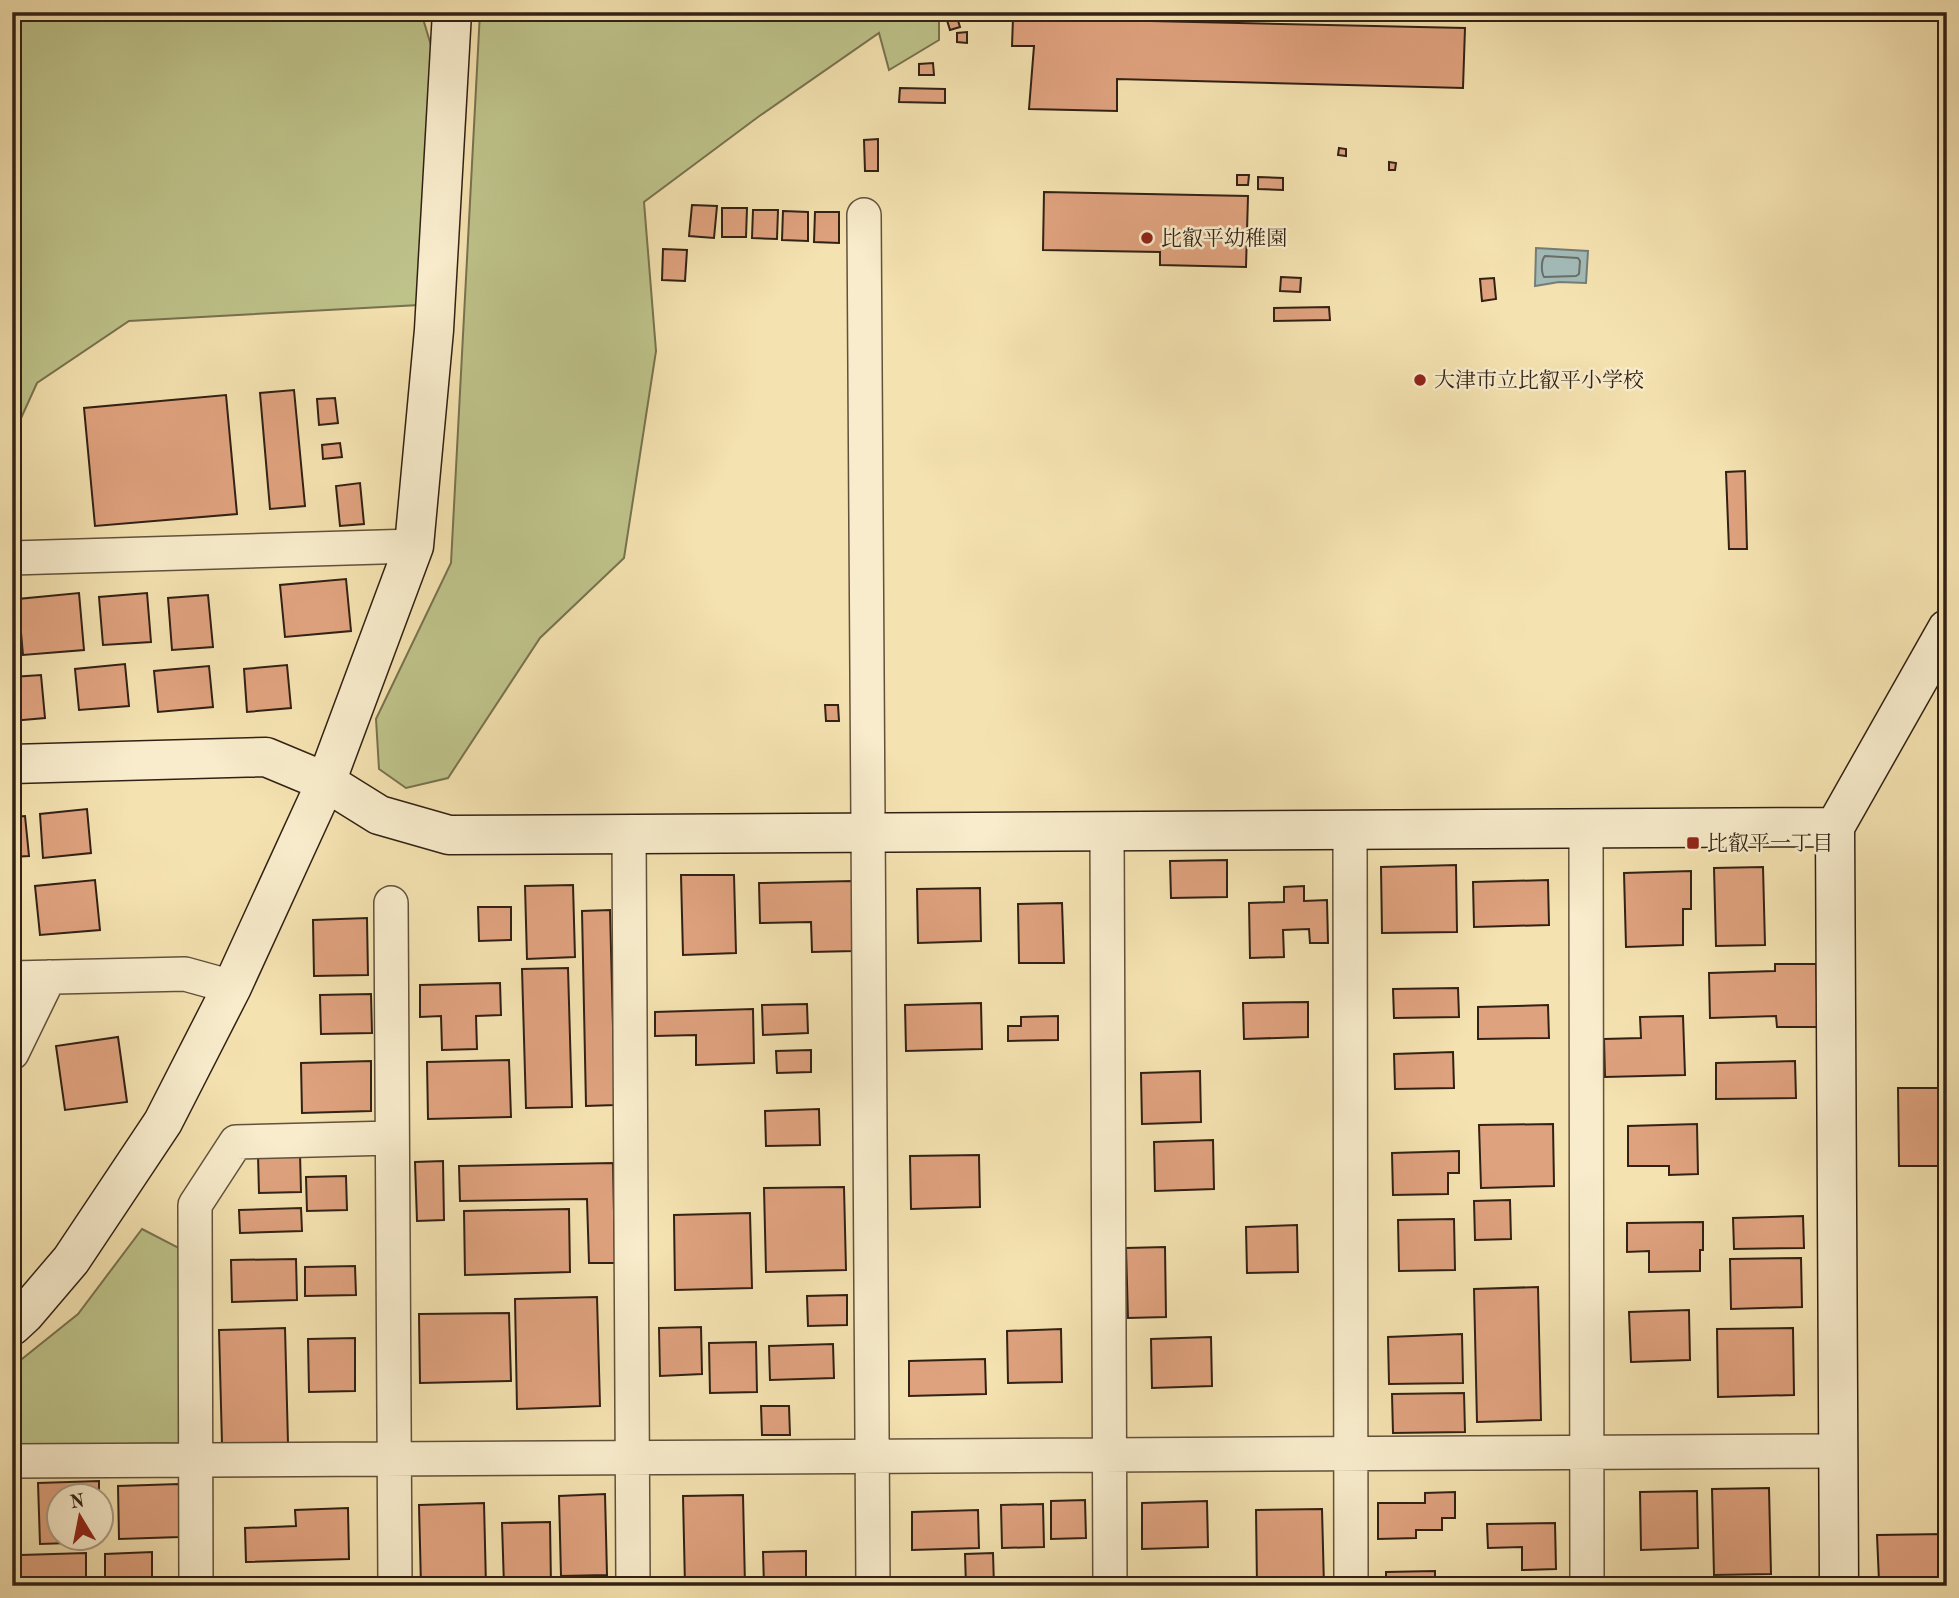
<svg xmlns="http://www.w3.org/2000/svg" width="1959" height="1598" font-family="'Old Standard TT','Noto Serif JP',serif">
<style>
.green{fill:#bec38a;stroke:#78724f;stroke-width:2}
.water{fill:#a2bab7;stroke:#757d76;stroke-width:2}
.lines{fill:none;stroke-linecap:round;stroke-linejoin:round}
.shore{stroke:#6a6e66;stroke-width:2}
.building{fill:#dfa27e;stroke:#322114;stroke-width:2}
.street-casing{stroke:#62513b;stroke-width:36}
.secondary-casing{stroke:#322114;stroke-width:41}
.street{stroke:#f8eccc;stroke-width:33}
.secondary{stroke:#f8eccc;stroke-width:38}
.poi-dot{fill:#8f2418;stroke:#f8eccc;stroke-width:2.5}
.labels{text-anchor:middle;stroke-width:5;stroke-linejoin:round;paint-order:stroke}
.poi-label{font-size:21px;fill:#322114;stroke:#f8eccc;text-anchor:start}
</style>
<rect width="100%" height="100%" fill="#f4e2b0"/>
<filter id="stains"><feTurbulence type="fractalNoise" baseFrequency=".00286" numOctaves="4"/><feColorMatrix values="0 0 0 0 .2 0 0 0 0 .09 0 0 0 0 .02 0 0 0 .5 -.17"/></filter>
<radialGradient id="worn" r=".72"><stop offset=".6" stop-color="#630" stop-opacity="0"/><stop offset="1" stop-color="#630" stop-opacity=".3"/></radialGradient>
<!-- green -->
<path class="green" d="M12,12h409l18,60 -20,233 -290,16 -92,62 -25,55z
M480,12h459v28l-50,30 -10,-37 -121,84 -114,85 12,149 -32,207 -84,80 -92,140 -42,10 -27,-19 -3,-50 75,-156z
M142,1229l37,19 2,195 -169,3v-79l66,-53z"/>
<!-- water -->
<path class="water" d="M1536,248l52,3 -2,32 -27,-1 -24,4z"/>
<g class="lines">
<!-- shore -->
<path class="shore" d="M1545,256l33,2 2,3 -1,13 -3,2 -32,1c-3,-5 -3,-17 1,-21z"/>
</g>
<!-- building -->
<path class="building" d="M1411,12h204v6l-204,-3z
M956,14l4,13 -10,3 -4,-13z
M1013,18l452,10 -2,60 -346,-9v32l-88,-2 5,-63h-22z
M967,32v11l-10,-1v-9z
M933,63l1,12h-15v-11z
M900,88l45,1v14l-46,-1z
M878,139v32h-13l-1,-31z
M1339,148l7,1v7l-8,-1z
M1389,162l7,1 -1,7h-6z
M1237,175h12l-1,10h-11z
M1258,177l25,1v12l-25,-1z
M1044,192l204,4 -2,71 -86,-2v-13l-117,-2z
M692,205l25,1 -3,32 -25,-2z
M722,208h25l-1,29h-24z
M753,210h25l-1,29 -25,-1z
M783,211l25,1v29l-26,-1z
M815,212h24v31l-25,-1z
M663,249l24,1 -2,31 -23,-1z
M1281,277l20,1 -1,14 -20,-1z
M1494,278l2,21 -14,2 -2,-22z
M1329,307l1,13 -56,1v-13z
M294,390l11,116 -35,3 -10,-116z
M226,395l11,119 -142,12 -11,-118z
M335,398l3,25 -19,2 -2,-26z
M340,443l2,14 -19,2 -1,-14z
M1745,471l2,78h-18l-3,-77z
M360,483l4,41 -24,2 -4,-40z
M346,579l5,52 -66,6 -5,-52z
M79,593l5,57 -61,5 -5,-56z
M147,593l4,49 -48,3 -4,-48z
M208,595l5,52 -41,3 -4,-52z
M125,664l4,42 -50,4 -4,-41z
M287,665l4,43 -44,4 -3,-43z
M209,666l4,41 -55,5 -4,-41z
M41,675l4,43 -33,3v-44z
M825,705h13l1,16h-13z
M87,809l4,44 -48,5 -3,-44z
M25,816l4,40 -17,1v-40z
M1227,860v37l-56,1 -1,-37z
M1456,865l1,67 -75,1 -1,-66z
M1763,867l2,78 -49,1 -2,-78z
M1691,871v38h-8v36l-57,2 -2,-74z
M681,875h53l2,78 -53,2z
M95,880l5,50 -60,5 -5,-49z
M1548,880l1,45 -75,2 -1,-45z
M852,881l2,70 -42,1 -1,-30 -51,1 -1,-40z
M573,885l2,72 -48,2 -2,-73z
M1304,886v15l23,-1 1,43h-18l-1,-14 -26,1 1,27 -34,1 -1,-55 35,-1v-15z
M980,888l1,53 -63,2 -1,-54z
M1062,903l2,60h-45l-1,-59z
M478,907h33v33l-32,1z
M610,910l5,195 -29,1 -4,-195z
M367,918l1,57 -54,1 -1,-56z
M12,920l3,34 -3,1z
M1775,964h41l2,63h-41l-1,-11 -66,2 -1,-45 66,-2z
M568,968l4,139 -46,1 -4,-139z
M500,983l1,32 -25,1 1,33 -35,1 -1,-34 -21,1v-32z
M1458,988l1,29 -65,1 -1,-29z
M371,994l1,39 -51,1 -1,-39z
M1308,1002v35l-64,2 -1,-36z
M981,1003l1,46 -76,2 -1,-46z
M807,1004l1,29 -45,2 -1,-30z
M1548,1005l1,33 -71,1v-32z
M753,1009l1,54 -58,2v-30l-41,1v-24z
M1058,1016v24l-50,1v-15h13v-9z
M1683,1016l2,59 -80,2 -1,-38 37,-1 -1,-21z
M118,1037l9,65 -62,8 -9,-64z
M811,1050v22l-34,1 -1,-22z
M1453,1052l1,36 -59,1 -1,-35z
M509,1060l2,57 -83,2 -1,-57z
M371,1061v50l-69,2 -1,-50z
M1795,1061l1,37 -80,1v-36z
M1200,1071l1,51 -59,2 -1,-51z
M1898,1088h49v78h-48z
M819,1109l1,36 -54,1 -1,-35z
M1553,1124l1,62 -73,2 -2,-63z
M1697,1124l1,50 -29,1v-9h-41v-40z
M1213,1140l1,49 -59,2 -1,-49z
M1459,1151v22h-11v21l-55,1 -1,-42z
M300,1153l1,39 -42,1 -1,-38z
M979,1155l1,52 -69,2 -1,-53z
M443,1161l1,59 -27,1 -2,-59z
M613,1163l2,100h-26l-2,-64 -127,2 -1,-35z
M346,1176l1,34 -40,1 -1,-34z
M844,1187l2,83 -80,2 -2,-84z
M1510,1200l1,39 -36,1 -1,-39z
M301,1208l1,23 -62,2 -1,-23z
M569,1209l1,63 -105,3 -1,-64z
M750,1213l2,75 -77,2 -1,-75z
M1803,1216l1,32 -70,1 -1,-31z
M1454,1219l1,51 -56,1 -1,-51z
M1703,1222v28h-3v21l-51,1v-21l-22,1v-29z
M1297,1225l1,47 -51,1 -1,-46z
M1165,1247l1,70 -38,1 -2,-70z
M1801,1258l1,49 -71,2 -1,-50z
M296,1259l1,41 -65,2 -1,-42z
M355,1266l1,29 -51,1v-29z
M1947,1268v49h-6l-1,-48z
M1538,1287l3,133 -64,2 -3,-133z
M847,1295v30l-39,1 -1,-30z
M597,1297l3,109 -83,3 -2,-110z
M1689,1310l1,50 -59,2 -2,-50z
M509,1313l2,68 -91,2 -1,-69z
M701,1327l1,47 -42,2 -1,-48z
M285,1328l3,115 -66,1 -3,-114z
M1793,1328l1,67 -76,2 -1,-68z
M1061,1329l1,53 -54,1 -1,-52z
M1462,1334l1,49 -74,1 -1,-47z
M1211,1337l1,49 -60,2 -1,-49z
M355,1338v53l-46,1 -1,-53z
M756,1342l1,50 -47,1 -1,-50z
M833,1344l1,34 -64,2 -1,-34z
M985,1359l1,35 -77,2v-35z
M1464,1393l1,39 -72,1 -1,-39z
M761,1406h28l1,29h-28z
M99,1481v15h-39v42h40v4l-60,2 -2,-61z
M179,1484l1,53 -61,2 -1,-53z
M1769,1488l2,86 -57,1 -2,-86z
M1697,1491l1,57 -57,2 -1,-58z
M1455,1492v26h-13v12h-26v8l-38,1v-36h47v-10z
M605,1494l2,81 -46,1 -2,-80z
M743,1495l2,91h-60l-2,-90z
M1085,1500l1,38 -35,1v-38z
M1207,1501l1,46 -66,2v-46z
M484,1503l2,83h-65l-2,-81z
M1043,1504l1,43 -42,1 -1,-43z
M348,1508l1,51 -103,3 -1,-34 51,-2 -1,-16z
M1322,1509l2,77h-67l-1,-76z
M978,1510l1,38 -67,2v-38z
M550,1522l1,64h-47l-2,-63z
M1555,1523l1,46 -34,1v-23l-34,1 -1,-24z
M1945,1534l1,46 -67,1 -2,-46z
M806,1551v34l-42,1 -1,-34z
M152,1552v30h-47v-28z
M86,1553v33h-65v-31z
M993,1553l1,33h-28l-1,-32z
M1435,1571v15h-49v-14z"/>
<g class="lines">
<defs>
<path id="street" d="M864,215l9,1371
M12,558l402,-12
M1586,828l1,758
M1350,829l1,757
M1107,831l3,755
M629,834l4,752
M391,903l4,683
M12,978l173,-4 47,13
M12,1053l37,-76
M12,1461l1826,-10
M196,1586l-1,-381 41,-63 156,-4"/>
<path id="secondary" d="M12,764l254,-7 60,25 53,33 70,20 1386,-8
M12,1326l13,-12 46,-54 92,-138 69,-135 94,-205 88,-236 20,-216 18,-318
M1839,1586l-4,-759 112,-198"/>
</defs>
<!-- street casing -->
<use href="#street" class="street-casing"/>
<!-- secondary casing -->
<use href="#secondary" class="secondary-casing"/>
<!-- street -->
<use href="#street" class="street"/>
<!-- secondary -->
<use href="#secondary" class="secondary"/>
</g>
<!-- markers -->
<g class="poi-dot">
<circle cx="1147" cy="238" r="7"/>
<circle cx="1420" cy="380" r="7"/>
<rect x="1686" y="836" width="14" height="14" rx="3.5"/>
</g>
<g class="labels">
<!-- poi labels -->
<g class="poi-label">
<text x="1161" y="245">比叡平幼稚園</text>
<text x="1434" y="387">大津市立比叡平小学校</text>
<text x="1707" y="850">比叡平一丁目</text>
</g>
</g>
<!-- margin -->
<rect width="1959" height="1598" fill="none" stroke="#f4e2b0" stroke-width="42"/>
<rect x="14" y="14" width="1931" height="1570" fill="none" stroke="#322114" stroke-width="3.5"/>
<rect x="21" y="21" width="1917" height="1556" fill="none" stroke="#322114" stroke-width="2"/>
<!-- north arrow -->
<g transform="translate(80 1517) rotate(350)"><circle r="33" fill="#f8eccc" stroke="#a99b82" stroke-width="2"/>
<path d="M0-5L12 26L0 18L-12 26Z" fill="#8f2418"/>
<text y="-10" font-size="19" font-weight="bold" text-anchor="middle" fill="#322114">N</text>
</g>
<rect width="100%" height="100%" filter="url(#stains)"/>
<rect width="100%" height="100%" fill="url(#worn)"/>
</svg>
